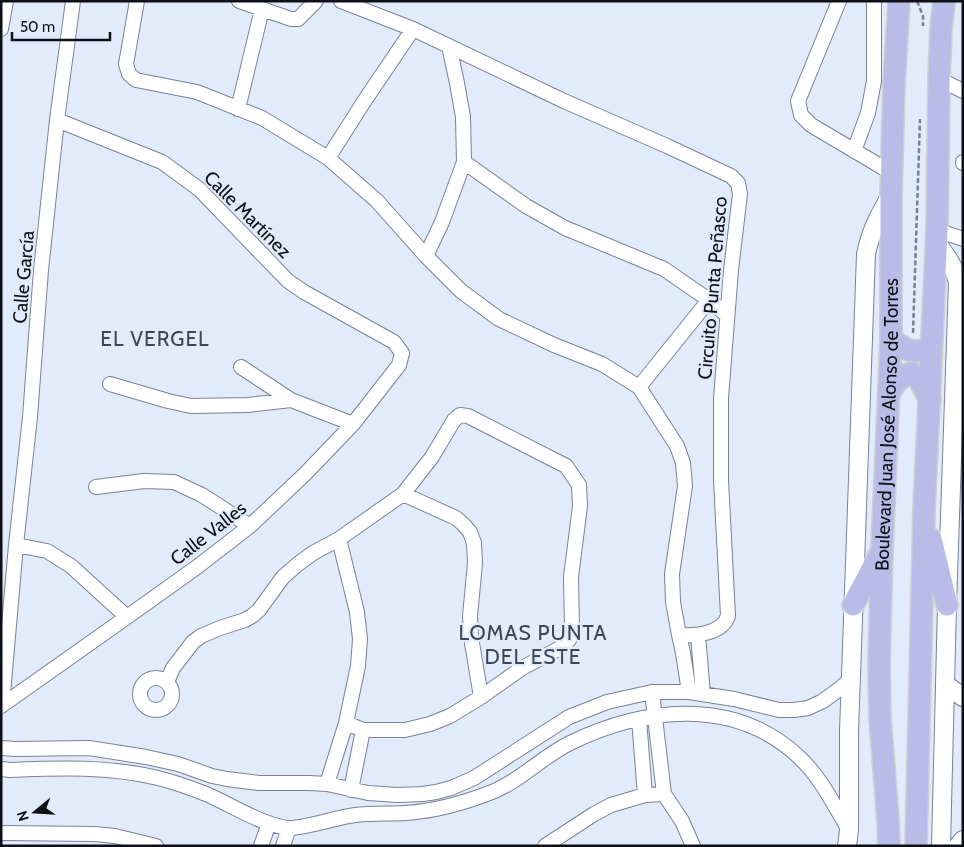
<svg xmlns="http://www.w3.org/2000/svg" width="964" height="847" font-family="Cabin,sans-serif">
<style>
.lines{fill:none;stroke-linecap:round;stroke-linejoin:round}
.minor-casing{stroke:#778295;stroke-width:16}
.tertiary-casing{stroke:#778295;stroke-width:20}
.primary-casing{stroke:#cfcfd1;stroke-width:24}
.path{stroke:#79808c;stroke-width:2.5;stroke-dasharray:5 2.5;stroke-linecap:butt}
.minor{stroke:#fff;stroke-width:14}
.tertiary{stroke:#fff;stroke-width:18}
.primary{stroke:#b9bce6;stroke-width:21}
.labels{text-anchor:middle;stroke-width:4.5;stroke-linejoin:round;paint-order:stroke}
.street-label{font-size:19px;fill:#0d1117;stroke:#e1ebfc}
.quarter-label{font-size:21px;letter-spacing:1px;fill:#3c4657;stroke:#e1ebfc}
</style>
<rect width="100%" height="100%" fill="#e1ebfc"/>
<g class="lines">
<defs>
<path id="minor" d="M137,1l-11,63 3,10 7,6 61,12 65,26 66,40 49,43 49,55 35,35 38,28 55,26 48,19 37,23 38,59 6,17 2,23 -13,88 1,28 6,33c16,1 43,-1 49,-19l-7,-136v-82l10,-128 9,-76 -2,-11 -7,-7 -64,-30 -103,-45 -151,-72 -72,-28
M239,1l52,18h7l18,-18
M839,1l-41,100 3,14 10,10 81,48
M1,29l5,-28
M939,79l24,12
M238,109l24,-100
M854,151l14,-38 6,-32v-80
M328,158l37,-58 48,-71
M464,162l62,44 39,22 99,41 45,31 18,15
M963,162v1
M937,230l26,9
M426,256l16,-34 22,-60 -1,-45 -6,-34 -8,-37
M241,367l50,33
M110,384l58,17 23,5 57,-1 43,-5 62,24
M639,387l70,-87
M96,487l48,-6 30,1 28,13 48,31
M403,494l53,24 7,6 7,8 4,11 1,20 -5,53 1,21 10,60
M16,545l31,6 24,15 56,51
M679,635l4,18 6,39
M698,635l5,59
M140 694a16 16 0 1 1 32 0a16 16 0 1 1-32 0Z
M167,682l6,-14 20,-26 8,-6 19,-8 25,-8 7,-4 7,-6 24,-33 15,-13 15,-11 26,-14 64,-45 29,-37 22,-37 6,-5 8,1 98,50 13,19 1,21 -9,71 1,51 -3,12 -9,8 -38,20 -41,29 -31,19 -20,8 -25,6h-42l-17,-7 12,-57 2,-27 -3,-27 -18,-73
M652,692l12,102
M2,705l14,-160 14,-128 11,-147 16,-150 16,-119
M1,706l126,-89 70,-50 53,-41 55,-52 48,-50 46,-59 3,-12 -8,-11 -90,-50 -16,-11 -89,-92 -37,-27 -105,-42
M639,719l6,76
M1,748l15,1 73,-1 57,9 32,7 34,12 15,3 32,4h50l18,1 41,9 30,2 25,-1 13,-2 15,-4 23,-10 95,-61 38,-15 45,-10h37l45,7 45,11h15l14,-2 15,-7 15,-11 14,-12
M1,769l9,1c50,-2 99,-4 148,8 16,4 33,10 48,16 22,9 63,35 86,34 22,-2 42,-10 63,-13 17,-2 34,-1 51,-2 30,-2 58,-10 86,-21 28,-11 50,-35 78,-49 74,-36 165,-47 230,15 21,20 34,47 49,72
M327,784l19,-61
M351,790l12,-60
M1,833l94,1 20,2 41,10
M261,846l8,-23
M283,846l6,-18
M545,846l49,-32 17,-9 34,-10 19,-1 18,27 11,25"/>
<path id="tertiary" d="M935,241c10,13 19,24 23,41l-11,323 -6,241
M946,685l17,12
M847,846l2,-16v-99l17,-477c5,-24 13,-38 25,-59
M958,846l5,-6"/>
<g id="primary">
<path d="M891,339c18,13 19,14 40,10"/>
<path d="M889,394c6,-11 10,-18 23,-21l8,8 10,19"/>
<path d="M931,539l16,66"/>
<path d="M853,605l27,-51"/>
<path id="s1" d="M889,846l-1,-26 -8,-102 -1,-55 3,-114 9,-210v-144l3,-112 5,-82"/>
<path d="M916,846l8,-335 13,-281 2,-151 2,-49 3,-29"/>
</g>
</defs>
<!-- minor casing -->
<use href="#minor" class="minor-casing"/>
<!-- tertiary casing -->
<use href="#tertiary" class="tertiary-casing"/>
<!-- primary casing -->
<use href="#primary" class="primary-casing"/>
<!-- path -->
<path class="path" d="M917,1l6,15v10
M913,333l7,-214"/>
<!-- minor -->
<use href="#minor" class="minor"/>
<!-- tertiary -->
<use href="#tertiary" class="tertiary"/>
<!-- primary -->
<use href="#primary" class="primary"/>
</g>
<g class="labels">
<!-- street labels -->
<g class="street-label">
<text transform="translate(248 214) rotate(45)" y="7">Calle Martínez</text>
<text transform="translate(23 277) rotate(-85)" y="7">Calle García</text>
<text transform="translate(712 288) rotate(-85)" y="7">Circuito Punta Peñasco</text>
<text dy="7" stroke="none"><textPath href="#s1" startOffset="422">Boulevard Juan José Alonso de Torres</textPath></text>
<text transform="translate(208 533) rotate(-38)" y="7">Calle Valles</text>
</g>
<!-- quarter labels -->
<g class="quarter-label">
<text x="155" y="346">EL VERGEL</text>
<text x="533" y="640">LOMAS PUNTA<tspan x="533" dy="24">DEL ESTE</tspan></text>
</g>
</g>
<!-- border -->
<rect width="964" height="847" fill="none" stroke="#0d1117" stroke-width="5"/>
<!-- north arrow -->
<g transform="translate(35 812) rotate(252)" stroke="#e1ebfc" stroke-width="4" paint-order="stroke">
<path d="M0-4L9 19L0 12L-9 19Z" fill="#0d1117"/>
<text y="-8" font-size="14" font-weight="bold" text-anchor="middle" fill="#0d1117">N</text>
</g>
<!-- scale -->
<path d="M12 32v8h98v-8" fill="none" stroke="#0d1117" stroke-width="2.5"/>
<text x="20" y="32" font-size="15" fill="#0d1117" stroke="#e1ebfc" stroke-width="4" paint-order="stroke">50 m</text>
</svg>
